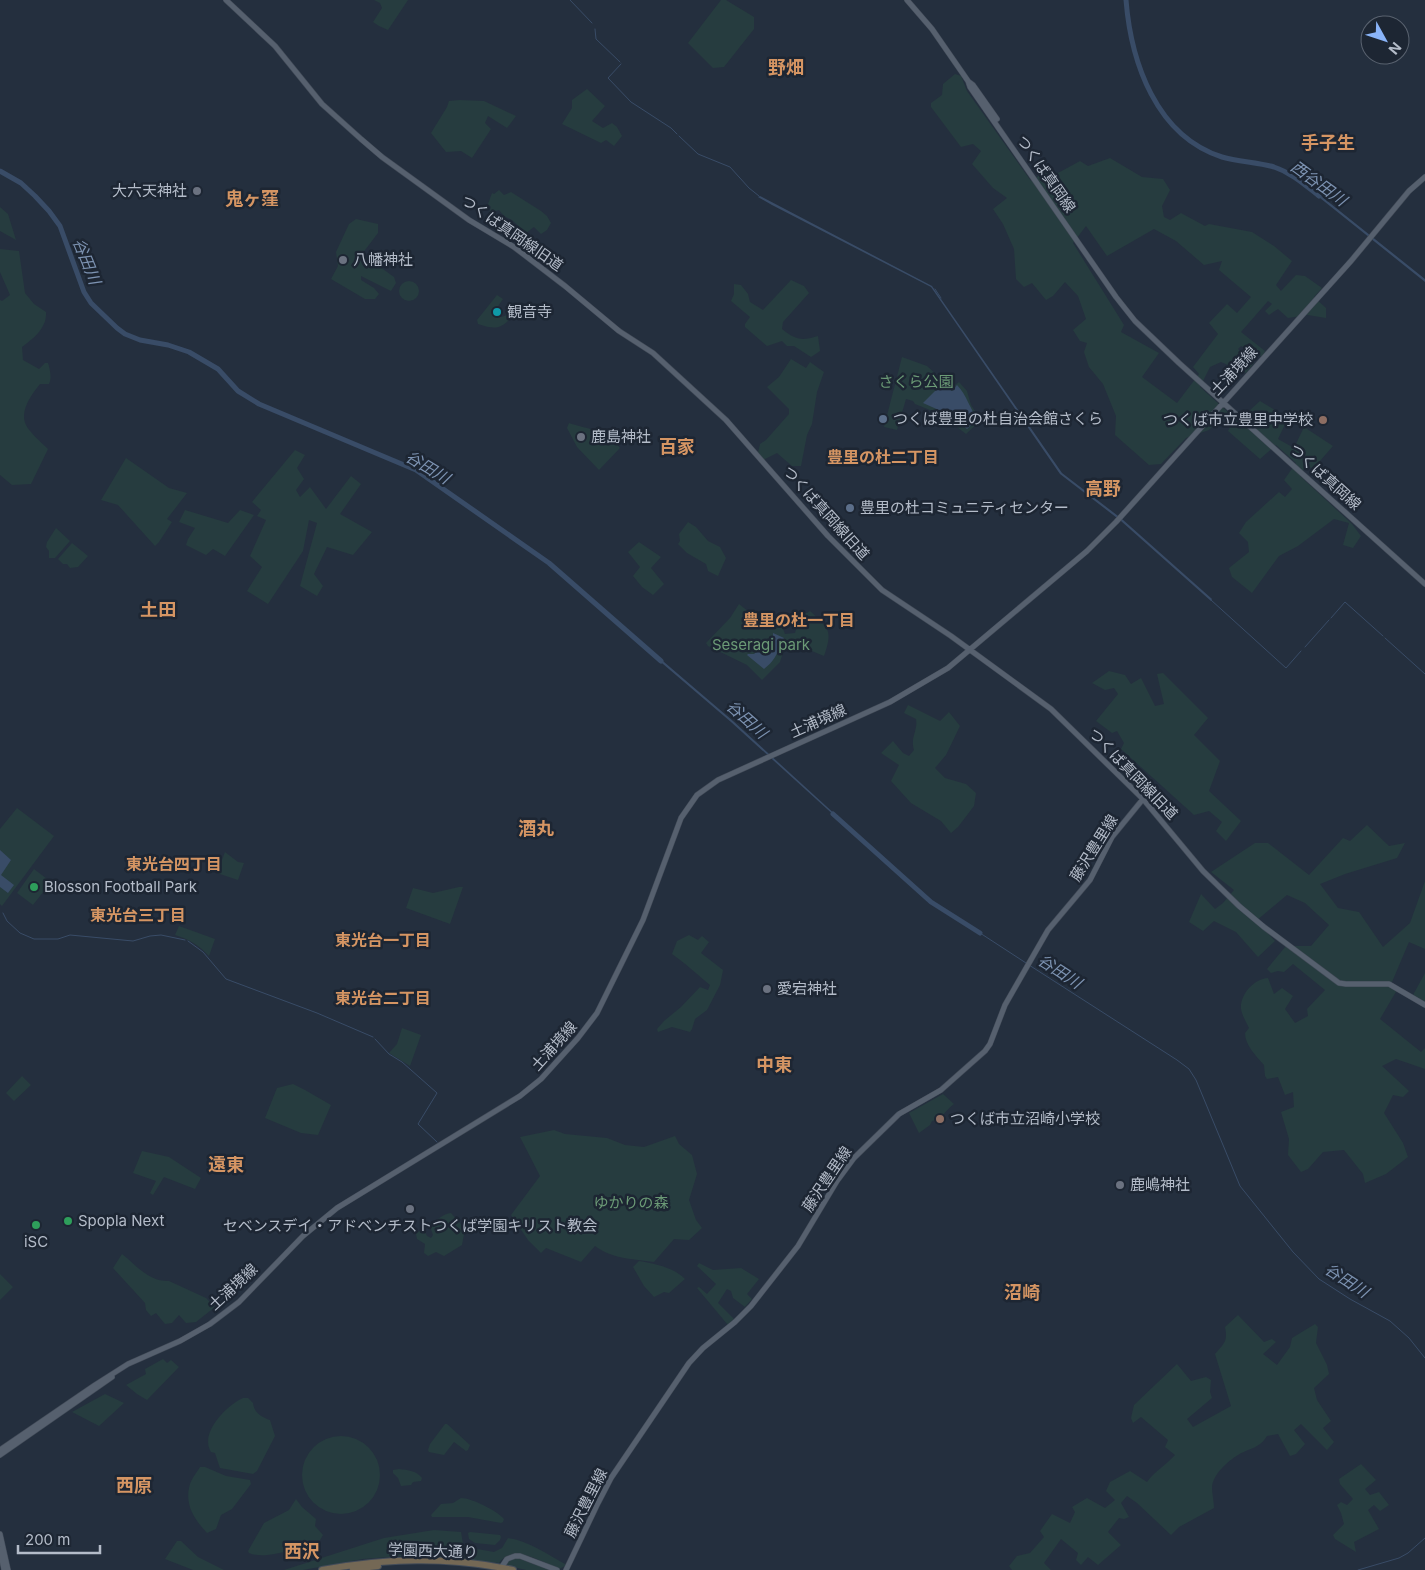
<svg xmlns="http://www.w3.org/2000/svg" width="1425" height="1570" font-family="Inter,'Noto Sans JP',sans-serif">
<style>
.green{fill:#263c3f;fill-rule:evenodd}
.water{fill:#394c67}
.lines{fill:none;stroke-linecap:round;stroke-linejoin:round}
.stream{stroke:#394c67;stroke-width:1}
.river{stroke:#394c67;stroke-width:5}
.major-casing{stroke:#414a57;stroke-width:6}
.highway-casing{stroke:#434c59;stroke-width:8}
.major{stroke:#56606e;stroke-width:5}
.highway{stroke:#746855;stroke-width:6}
.worship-dot{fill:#6b7280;stroke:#1d2633;stroke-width:2}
.culture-dot{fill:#0f9aa8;stroke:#1d2633;stroke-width:2}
.service-dot{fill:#5c6f8a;stroke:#1d2633;stroke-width:2}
.education-dot{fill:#8d6e63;stroke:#1d2633;stroke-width:2}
.leisure-dot{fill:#2e9e5b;stroke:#1d2633;stroke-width:2}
.labels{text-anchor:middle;stroke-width:5;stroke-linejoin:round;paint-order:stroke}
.street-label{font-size:15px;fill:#b4bcc9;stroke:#1d2633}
.poi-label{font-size:15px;fill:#b4bcc9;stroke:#1d2633;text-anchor:start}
.park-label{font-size:15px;fill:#6b9a76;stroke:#1d2633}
.water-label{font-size:16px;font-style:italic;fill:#7c92b1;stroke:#1d2633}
.neighbourhood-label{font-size:16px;font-weight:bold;fill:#d59563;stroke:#1d2633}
.quarter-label{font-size:18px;font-weight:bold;fill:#d59563;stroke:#1d2633}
</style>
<rect width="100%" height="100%" fill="#242f3e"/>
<!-- green -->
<path class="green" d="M374,0h34l-20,30 -9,-4 -6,-4 9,-14 -2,-5z
M721,0h5l28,17v12l-30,38 -11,1 -25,-25z
M955,74l6,2 6,15 64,90 18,-12 9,4 22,-12 8,5 22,-8 32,19 21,2 7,11 -8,16 2,11 6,3 11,-7 24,13 4,-2 43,8 22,14 18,15 -16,24 5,6 15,-16 9,1 17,12 -8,9 12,11v10l-18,-3 -20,3 -10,-9 -9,6 -4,-4 7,-7 -4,-3 -27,31 24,19 -2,6 -22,-11 -3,3 16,14 -8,10 -25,-11 -11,5 -10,20 38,34 22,-20 28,17 -10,21 16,9 10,-21 29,19 -20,23 -7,-4 -6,11 52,48 9,12 -8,12 -10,-3 6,-22 -15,-4 -36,27 -19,10 -27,37 -20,-16 -3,-9 20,-16 -1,-10 -9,-9 7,-11 33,-30 6,5 7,-8 -8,-9 12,-17 -20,-18 -16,14 -32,-28 5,-10 -9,-7 -15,16 -23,8 -25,26 -12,1 -34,-30 1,-19 -13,-32 -14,-17 -5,-15 3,-9 -7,-2 -7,-11 13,-11 -8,-23 -13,-14 -12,14 -7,4 -14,-17 -8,4 -8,-8 -2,-30 -11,-25 -10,-15 14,-11 -14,-10 -21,-24 9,-13 -8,-7 -12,3 -30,-40v-4l11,-8 1,-11zM1086,226l21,30 47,-27 22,12 28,24 18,-4 -3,9 32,27 -14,16 -10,-9 -18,19 9,11 -25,33 6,7 -22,29 -35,-26 17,-24 -38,-21 3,-7 -51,-82z
M587,89l18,17 -13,15 11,7 9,-5 5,4 5,9 -8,10 -8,-6 -5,3 -39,-19 10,-16v-8z
M460,100l24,1 32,15 -9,12 -19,-12 -3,7 6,6 -19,29 -11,-7 -15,1 -15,-19 16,-26 2,-6z
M499,190l5,5 7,-3 30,19 6,5 4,7 -4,7 -6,4 -7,-7 -8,6 -14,-13 -8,-4 -5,-6 -10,3 2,-6 -3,-3 4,-11 2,1z
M0,207l8,7 8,26 -16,-9z
M356,219l22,5v9l-16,21 32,23 2,6 -5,8 -30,-15v4l13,8 5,6 -4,5h-10l-34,-20 7,-13 -2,-14 13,-28z
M0,249l19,2 6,42 9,11 12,8c1,16 -12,26 -24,35l1,13 16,9 6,-6h3c2,6 4,15 1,21h-9c-8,10 -21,27 -14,41 3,7 16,18 22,24l-17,35 -19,1 -12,-10v-175l2,1 8,-6 -10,-23z
M791,280l13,6 5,7 -26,29 -1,7c14,11 19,12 36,7l2,15 -9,6 -17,-11h-7l-5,-5 -15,5 -22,-19v-3l5,-7 -19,-16 3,-7v-10l7,1 7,9 2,8 13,8z
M399 291a10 10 0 1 1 20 0a10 10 0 1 1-20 0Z
M497,295l6,4 -11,16c10,5 15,0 23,-6l3,3c-16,14 -17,20 -40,12l-1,-4z
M902,357l25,9 24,22 8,-6 8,9 4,14 10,15 -15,14 -26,-20 -25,-10 -2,-3 -7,-2 -9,31 -13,-3z
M791,359l15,9 4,-6 14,10 -7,20 -5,32 -5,11 -6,31h-9l-15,-13 -16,8 -4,-4 3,-13 6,-4 23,-26v-5l-22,-22 12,-10z
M569,423c20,7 38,6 51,25l-21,22 -22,-23 -10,-19z
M295,450l10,5 -8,13 7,11 -8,11 4,7 10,-10 16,22 25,-33 10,8 -21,30 32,18 -19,23 -26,-8 -13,27 9,12 -6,10 -17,-10 17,-63 -8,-3 -6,31 -35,53 -21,-13 15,-24 -12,-11 16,-36 -9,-4 4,-6 -9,-8z
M126,458l43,30 18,5 -20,26 5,3 -13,20 -4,4 -37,-41 -17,-5z
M185,510l43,13 12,-13 14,5 -29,41 -12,-7 -7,6 -20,-10 2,-6 7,-11 -16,-6z
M688,522l8,5 12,14 12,6 6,11 -8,18 -10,-5 -2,-7 -19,-11 -9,-9 2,-3 -1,-7z
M56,528l14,13 -15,17h-6v-7l-3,-4 1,-5z
M639,542l22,15 -10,11 13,16 -11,11 -11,-8 -9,-11 7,-9 -12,-15z
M72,543l16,13 -10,11 -8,1 -3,-4h-4l-5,-5z
M739,604l21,17 9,-8 13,13 3,8 10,-1 2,-7 -9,-4 9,-10 10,1 3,-2c19,17 23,19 14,45l-22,-9 -16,-4 -6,19 -18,18 -15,-15 -39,-19 -2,-3 24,-25z
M1109,671l16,4 6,9 10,-6 14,28 9,-2 -7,-30 6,-1 45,45 -14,17 26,26 -11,30 32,30 -15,20 -10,-10 6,-9 -13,-11 -15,4 -73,-66 3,-6 -7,-12 -5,2 -16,-12 22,-27 -4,-6 -9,2 -13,-7z
M908,705l32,16 9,-9 11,14 -14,29 -11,13 10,10 21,6 10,9 -2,13 -16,21 -7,6 -10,-12 -30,-18 -20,-22 8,-16 -18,-12 12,-12 10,12 6,3 5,-6c-4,-13 4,-19 2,-31l-12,-6z
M17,808l37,28 -52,70 -2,-2v-75z
M1367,825l22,21 16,-3 -8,15 -52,16 -25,10 18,24 21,4 24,35 27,-24 15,-42v68l-16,-7 -17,40 -3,2 8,6 -17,29 41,33 4,-4v21l-29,-10 -14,7 27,25 -6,6 -10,-2 -9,18 19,30 5,14 -22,17 -21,9 -2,-9 -19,-24 -21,2 -15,17 -7,3 -13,-17 1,-16 -8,-27 13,-5 -1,-15 -8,3 -7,-18 -11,2 -2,-3 -1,-11c-8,-9 -19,-20 -19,-32l4,-5c-3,-6 -7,-13 -8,-19 -1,-15 13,-30 27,-31l6,16 8,-6 11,8 -8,13 10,14 13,-7 -1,-7 18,-19 -32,-26 -9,8 -6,-1 -7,2 -4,-4 19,-23h25l18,-21 -24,-22 -18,-8 -31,26 19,20 -17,16 -22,-25 -22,-11 -11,10 -14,-9 12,-28 14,15 8,-6 11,-13 -23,-18 44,-29h13l41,32 34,-37 7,3z
M225,852l13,10 6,1 -6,17 -21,-7z
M34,869l17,13 -18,23 -16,-12z
M459,887h4l-13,37 -44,-16 7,-20 20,5z
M179,926l36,13 -6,17c-9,-10 -20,-17 -34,-21z
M689,935l9,5 4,-4 7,6 -8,11 22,17 -3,15 -13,25 -12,9 -3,10 -2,3 -18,-5 -14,5 -1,-3 7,-8 17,-14 19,-20 8,3 2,-5c-13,-11 -24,-21 -38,-31l5,-13z
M1425,973v29l-12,-7z
M402,1028l19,7 -11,31 -21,-13 8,-9z
M22,1076l9,9 -17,16 -8,-8z
M293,1084l12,6 26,15 -13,30 -17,-2 -36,-15 12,-30z
M943,1094l11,10c-8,5 -12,16 -22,17l-2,4 -11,8 -10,-20z
M554,1130l11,4 42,4 18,7 19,2 31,-11 4,8 13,11 5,19 -8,26 7,20 6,8 -13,12 -15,-1 -20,23c-21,-3 -42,-3 -59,-16l-14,16 -35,-14 -5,5 -13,-13 -17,-25 29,-39 -20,-39z
M142,1151l27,6 32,21 -6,11 -31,-12 -11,18 -3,-2 6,-12 -23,-8z
M451,1213l14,16 -3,16 -18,11 -8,-4 -8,4 -4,-3 1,-9 -8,-5 -1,-5 7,-6 4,8 4,2 2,-3 -3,-9c6,-6 13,-12 21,-13z
M122,1254c14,11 27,28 47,27l37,17 9,9 -19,15 -10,1 -7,-8 -7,8 -7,1 -9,-11 -5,3 -5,-6 -1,-7 -32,-35z
M639,1261c16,3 34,6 46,18l-16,14 -5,-1 -10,5 -10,-11 -11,-19z
M699,1263l14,7 28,-2 18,11 -12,15 5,5 -7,8 -12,-9 -2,-7 -4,-2 -9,14 16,16 -6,6 -31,-37 2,-1 8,7 9,-10 -19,-18z
M0,1274l13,13 -13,13z
M1238,1315l26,27 8,-3 4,3 -13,12 14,11 13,-18 2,-9 23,-14 3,3 -2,16 11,22 2,9 -15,14 3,12 14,21 -8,7 11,14 -7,8 -26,-26 -7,6 11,14 -9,10 -6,2 -12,-22 -11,2c-8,13 -16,11 -29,19 -10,6 -26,20 -26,33 0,6 2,13 2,20l-35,19 -8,8 -34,-32 -10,-7 -6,7 8,14 -5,2 -5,-1 -11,14 13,13 -23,20 -10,-8 -7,8 -5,-5 2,-7 -17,-14 -17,24 7,7h-39l-3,-4 8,-10 13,-3 14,-16 -4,-6 12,-17 18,9 5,-11 -3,-5 15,-9 18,10 10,-8 -9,-9 4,-9 20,-11 17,11c8,-11 19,-17 28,-27l-10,-8 3,-7 -27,-23 -8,6 -2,-5 3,-13 43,-41 14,17 15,-4 5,3 -1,12 2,6 -25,21 6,8 38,-21 -16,-52c9,-11 13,-12 10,-27z
M163,1359l4,4 4,-3 8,7 -32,33 -10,-6 -11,-9 20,-11 -1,-5z
M105,1394l19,9 -25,23 -27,-14z
M243,1398h5l5,5c1,10 9,14 17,17l5,16 -18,35 -4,3 -33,-6 -5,-15 -4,-1c-12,-19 16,-47 32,-54z
M445,1424h2l23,21 -2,5 -2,1 -12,-9 -10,13 -15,-3 -1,-2 2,-6z
M302 1475a39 39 0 1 1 78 0a39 39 0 1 1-78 0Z
M1361,1464l15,16 -11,9 5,6 9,-3 10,13 -9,6 -6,-6 -6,5 11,19 -25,13 2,10 -21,-13 -2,-4 11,-11 -3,-11 -4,-8 4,-3 6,3 6,-6 -13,-15 -1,-5z
M200,1467h5l21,9 24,4 1,4 -19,25 -11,6 -5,14 -9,4c-13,-14 -23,-29 -17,-49 2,-6 7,-12 10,-17z
M399,1469c9,1 18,2 23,9l-1,3 -8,1 -2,3 -10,1 -3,-8 -5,-5v-3z
M461,1498c11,0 36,13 43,21l-1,3 -2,1 -33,-6h-36l-1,-2 10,-11 12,-1z
M296,1499l6,8 14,12 -1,7 8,9 -3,5c-18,6 -53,21 -71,13l-1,-2 16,-28 25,-13z
M434,1530l27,2 2,12 3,3 28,5 8,-4 6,-10c21,3 39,16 57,26v2l-6,3c-18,-7 -45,-26 -60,-6l-83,-8 -53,4 -60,11h-19l100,-32z
M470,1532l30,3 1,2 -1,3 -5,5 -20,-2 -6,-4 -1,-6z
M177,1541h4l17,16 26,13h-31l-28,-11z
M517,1558l34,12h-25l-21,-5 1,-4z"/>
<!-- water -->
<path class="water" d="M1316,192l109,87v3l-110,-88z
M760,196l172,90 130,187 60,46 90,80 -1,2 -90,-80 -61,-47 -129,-187 -159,-82 -14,-8z
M942,384l10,7 5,-6c10,10 12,23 21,34l-11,10 -17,-14 -27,-12z
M773,633l11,5v1l-4,3c-2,13 -7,20 -16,27l-17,-14 1,-1h6l19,-17z
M657,656l76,65 105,96 -1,1 -106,-96 -75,-64z
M0,850l11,10 -10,15 13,10 -6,8 -8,-6z"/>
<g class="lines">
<!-- stream -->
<path class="stream" d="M570,0l22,23
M595,29l1,10 24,23
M621,64l-13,14 23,24 40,26 6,6
M679,136l19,18 32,13 19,21 10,8
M935,289l6,9
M1211,600l75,68 15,-17
M1331,618l14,-16 38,34
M1385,638l40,36
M1305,647l24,-27
M3,913l4,8 13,12 14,6h24l12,-4 63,6 17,-5 11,-1 24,5
M980,933l46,30
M188,941l15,11 23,27 91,34 56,24
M1029,965l148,95 12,9 7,11 44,106 53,66 26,27 31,20 40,22 19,17 16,20
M375,1039l14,15 13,8 35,31 -19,31 19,18
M1358,1570l41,-12 9,-5 17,-15"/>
<!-- river -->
<path class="river" d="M1126,0c5,62 30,136 96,157 17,5 35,5 52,10 18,6 31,18 45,29
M0,171l21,12 14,13 14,15 11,15 24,66 7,11 26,25 8,6 15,6 28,5 21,7 29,17 20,22 21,13 157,66 133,93 112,98
M833,814l98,88 49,31"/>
<defs>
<path id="major" d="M226,0l49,46 47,58 39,35 21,18 87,63 45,27 51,39 54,45 34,22 73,67 102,116 54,54 69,46 100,73 92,90 60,72 36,35 25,21 75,56 7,1h43l36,21
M907,0l25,29 36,52 2,6 146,210 19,24 44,42 246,221
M969,82l4,3 24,34
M0,1450l95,-65 33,-21 52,-23 30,-17 29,-22 64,-66 34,-28 183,-112 21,-17 37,-41 19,-25 46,-93 38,-102 16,-23 21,-15 172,-78 58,-34 139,-117 29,-29 235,-261 58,-70 16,-14
M0,1455l112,-78
M0,1534l8,36
M0,1549l4,21
M501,1568l6,-9 8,-3h5l37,14
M566,1570l32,-67 13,-25 78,-115 14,-15 32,-26 16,-16 47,-60 39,-65 17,-23 45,-44 42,-24 44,-39 5,-7 15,-39 43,-75 42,-50 22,-43 31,-38"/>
<path id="highway" d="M353,1569l25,-3
M322,1570c65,-12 126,-14 191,0"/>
</defs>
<!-- major casing -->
<use href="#major" class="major-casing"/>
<!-- highway casing -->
<use href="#highway" class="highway-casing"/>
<!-- major -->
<use href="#major" class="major"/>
<!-- highway -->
<use href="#highway" class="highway"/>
</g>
<!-- markers -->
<g class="worship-dot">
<circle cx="197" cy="191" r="5"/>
<circle cx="343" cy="260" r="5"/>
<circle cx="581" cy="437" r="5"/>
<circle cx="767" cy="989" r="5"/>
<circle cx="1120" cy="1185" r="5"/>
<circle cx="410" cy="1209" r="5"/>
</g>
<circle class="culture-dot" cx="497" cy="312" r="5"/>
<g class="service-dot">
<circle cx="883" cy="419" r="5"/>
<circle cx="850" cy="508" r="5"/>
</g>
<g class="education-dot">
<circle cx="1323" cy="420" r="5"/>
<circle cx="940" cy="1119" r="5"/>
</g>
<g class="leisure-dot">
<circle cx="34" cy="887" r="5"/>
<circle cx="68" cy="1221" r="5"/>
<circle cx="36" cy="1225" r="5"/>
</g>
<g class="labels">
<!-- street labels -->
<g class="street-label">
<text transform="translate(1046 174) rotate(55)" y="5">つくば真岡線</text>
<text transform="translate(512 233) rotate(35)" y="5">つくば真岡線旧道</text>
<text transform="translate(1234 371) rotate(-47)" y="5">土浦境線</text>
<text transform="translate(1325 477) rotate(42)" y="5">つくば真岡線</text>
<text transform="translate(826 513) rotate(48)" y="5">つくば真岡線旧道</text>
<text transform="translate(818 721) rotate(-24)" y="5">土浦境線</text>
<text transform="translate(1133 774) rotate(46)" y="5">つくば真岡線旧道</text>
<text transform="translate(1094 848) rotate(-58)" y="5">藤沢豊里線</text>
<text transform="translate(554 1046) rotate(-48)" y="5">土浦境線</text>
<text transform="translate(827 1179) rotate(-56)" y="5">藤沢豊里線</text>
<text transform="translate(233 1287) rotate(-43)" y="5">土浦境線</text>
<text transform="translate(586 1503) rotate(-63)" y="5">藤沢豊里線</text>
<text transform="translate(433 1551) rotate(2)" y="5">学園西大通り</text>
</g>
<!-- poi labels -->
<g class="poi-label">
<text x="187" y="196" text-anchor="end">大六天神社</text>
<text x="353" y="265">八幡神社</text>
<text x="507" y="317">観音寺</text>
<text x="893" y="424">つくば豊里の杜自治会館さくら</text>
<text x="1313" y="425" text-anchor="end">つくば市立豊里中学校</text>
<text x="591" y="442">鹿島神社</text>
<text x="860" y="513">豊里の杜コミュニティセンター</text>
<text x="44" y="892">Blosson Football Park</text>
<text x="777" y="994">愛宕神社</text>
<text x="950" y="1124">つくば市立沼崎小学校</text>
<text x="1130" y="1190">鹿嶋神社</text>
<text x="78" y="1226">Spopla Next</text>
<text x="410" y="1231" text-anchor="middle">セベンスデイ・アドベンチストつくば学園キリスト教会</text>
<text x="36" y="1247" text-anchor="middle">iSC</text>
</g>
<!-- park labels -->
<g class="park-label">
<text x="916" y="387">さくら公園</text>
<text x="761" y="650">Seseragi park</text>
<text x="631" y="1208">ゆかりの森</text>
</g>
<!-- water labels -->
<g class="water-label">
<text transform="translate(1319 183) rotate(36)" y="6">西谷田川</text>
<text transform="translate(87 261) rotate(68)" y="6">谷田川</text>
<text transform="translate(428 467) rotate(31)" y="6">谷田川</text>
<text transform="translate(747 719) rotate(42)" y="6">谷田川</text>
<text transform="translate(1060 971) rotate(33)" y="6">谷田川</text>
<text transform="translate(1347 1280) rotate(33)" y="6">谷田川</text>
</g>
<!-- neighbourhood labels -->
<g class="neighbourhood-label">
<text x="883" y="463">豊里の杜二丁目</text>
<text x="799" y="626">豊里の杜一丁目</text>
<text x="174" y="870">東光台四丁目</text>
<text x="138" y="921">東光台三丁目</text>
<text x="383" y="946">東光台一丁目</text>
<text x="383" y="1004">東光台二丁目</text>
</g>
<!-- quarter labels -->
<g class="quarter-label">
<text x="786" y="74">野畑</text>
<text x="1328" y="149">手子生</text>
<text x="252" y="205">鬼ヶ窪</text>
<text x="677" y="453">百家</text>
<text x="1103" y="495">高野</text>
<text x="158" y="616">土田</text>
<text x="536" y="835">酒丸</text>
<text x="774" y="1071">中東</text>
<text x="226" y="1171">遠東</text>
<text x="1022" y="1299">沼崎</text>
<text x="134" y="1492">西原</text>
<text x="302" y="1558">西沢</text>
</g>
</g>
<!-- north arrow -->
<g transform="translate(1385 40) rotate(130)"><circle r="24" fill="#1d2633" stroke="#59626f"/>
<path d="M0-4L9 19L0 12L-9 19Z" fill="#8ab4f8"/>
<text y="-8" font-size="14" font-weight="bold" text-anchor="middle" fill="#b4bcc9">N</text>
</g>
<!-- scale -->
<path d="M18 1545v8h82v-8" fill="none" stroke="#b4bcc9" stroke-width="2.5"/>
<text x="25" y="1545" font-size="15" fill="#b4bcc9" stroke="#1d2633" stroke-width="4" paint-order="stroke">200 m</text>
</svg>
